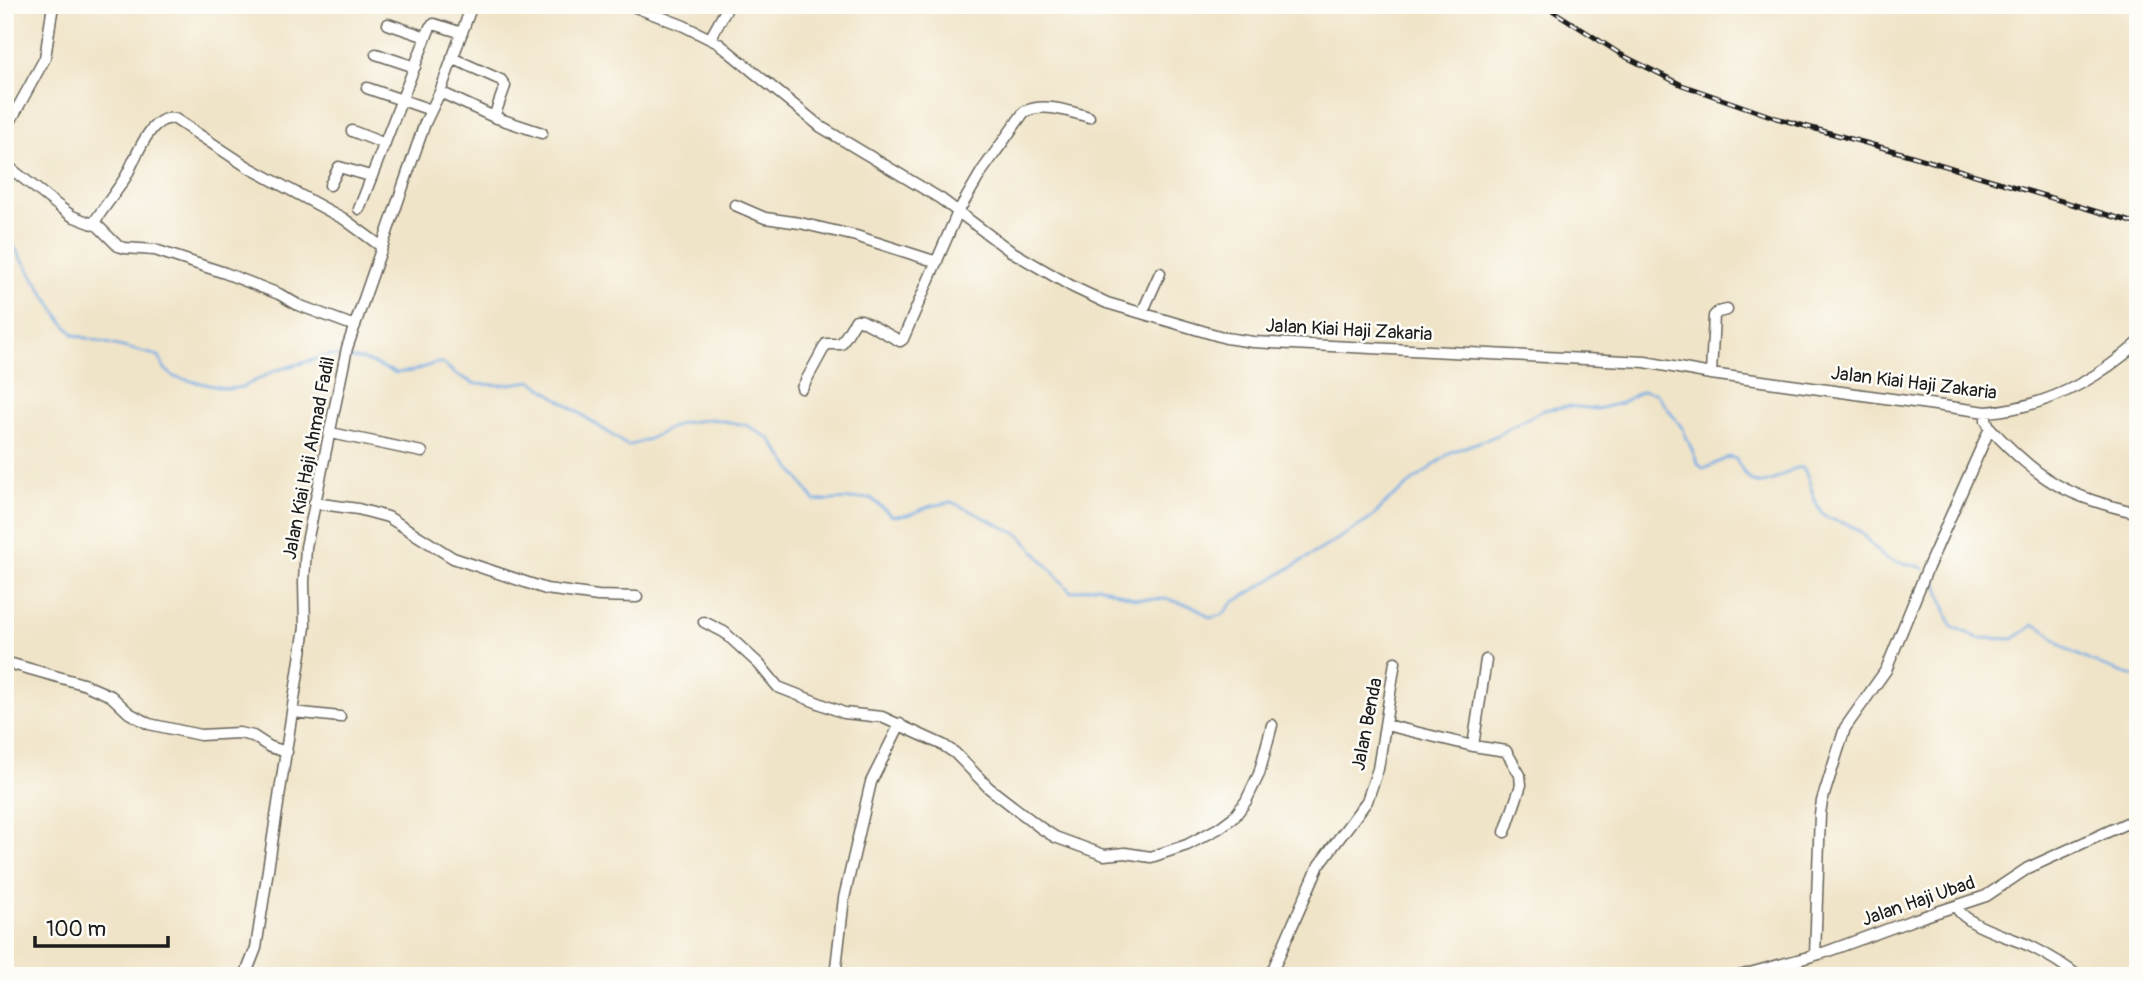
<svg xmlns="http://www.w3.org/2000/svg" width="2143" height="981" font-family="Pangolin,sans-serif">
<style>
.lines{fill:none;stroke-linecap:round;stroke-linejoin:round}
.stream{stroke:#74abe3;stroke-width:2.5}
.minor-casing{stroke:#666258;stroke-width:13}
.minor{stroke:#fff;stroke-width:10}
.rail-casing{stroke:#1c1c1c;stroke-width:5}
.rail{stroke:#fdfcf7;stroke-width:2.5;stroke-dasharray:8;stroke-linecap:butt}
.labels{text-anchor:middle;stroke-width:5;stroke-linejoin:round;paint-order:stroke}
.street-label{font-size:19px;fill:#1c1c1c;stroke:#fdfcf7}
</style>
<rect width="100%" height="100%" fill="#fdfcf7"/>
<filter id="ink" filterUnits="userSpaceOnUse"><feTurbulence type="fractalNoise" baseFrequency=".0143" numOctaves="2"/><feDisplacementMap in="SourceGraphic" scale="14" xChannelSelector="R" yChannelSelector="G"/><feConvolveMatrix kernelMatrix="1 2 1 2 8 2 1 2 1" color-interpolation-filters="sRGB"/></filter>
<filter id="wash" filterUnits="userSpaceOnUse"><feTurbulence type="fractalNoise" baseFrequency=".00686" numOctaves="4" result="noise"/><feDisplacementMap in="SourceGraphic" scale="28" xChannelSelector="R" yChannelSelector="G"/><feGaussianBlur stdDeviation="1.57" result="paint"/><feColorMatrix in="noise" values="0 0 0 0 0 0 0 0 0 0 0 0 0 0 0 0 0 1.4 0 .05"/><feComposite in="paint" operator="in"/></filter>
<g filter="url(#wash)">
<rect width="100%" height="100%" fill="#f0e4c8"/>
<g class="lines">
<!-- stream -->
<path class="stream" d="M5,233l57,88 12,14 85,21 6,13 9,8 53,12 16,-2 31,-16 56,-16 12,2
M349,358l15,2 32,13 17,-2 23,-8h7l12,11 21,10 26,1 30,-4 96,65 21,-7 31,-16 32,-4 34,6 24,14 45,62 56,-3 21,18 16,-1 23,-9 21,-4 68,33 51,57 27,-6 38,13h31l28,8 15,11 12,-3 12,-13 135,-82 20,-20 62,-48 42,-15 50,-27 25,-4 29,3 24,-6 21,-12 14,2 27,36 15,35 6,5 25,-12 7,2c13,24 20,32 47,16 7,-4 11,-8 20,-7 9,13 8,32 19,45 8,9 20,8 29,13 15,7 23,25 36,33 12,6 27,3 37,10
M1929,574l6,4 16,48 27,12 35,1 21,-14c15,4 22,18 36,26 22,12 44,20 68,26"/>
</g>
</g>
<g filter="url(#ink)">
<g class="lines">
<defs>
<path id="minor" d="M630,5l54,21 34,17 103,84 120,72 68,51 64,37 34,16 119,35 27,4 392,20 66,12 275,38c58,-4 109,-31 152,-69
M388,24l38,13
M710,39l16,-29
M376,54l39,13
M367,88l64,22
M440,92l54,25 11,-31 -4,-6 -49,-22
M494,117l48,16
M5,131l40,-73 8,-53
M352,131l33,13
M5,164l56,44 11,8 26,10 20,20 7,2 30,2 70,23 54,21 19,11 57,21
M330,185l9,-18 31,9
M735,205l30,13 35,5 56,13 81,26
M359,209l71,-182 4,-3 28,9
M93,224c10,-16 22,-30 32,-46 10,-16 24,-65 50,-59l73,48 96,52 38,28
M1142,313l18,-40
M1711,374l3,-58 4,-4 9,-2
M802,388l24,-44h15l15,-24h5l39,21 3,-2 55,-127 24,-41 42,-59c19,-10 45,-1 65,5
M1986,412v8l4,8c51,54 76,68 148,85
M331,433l91,19
M314,503l44,6 30,8 65,41 93,31 52,7 39,1
M704,622l20,10 35,32 19,23 66,26 38,4 61,28 12,8 34,35 52,40 14,9 49,18 21,-2 26,4 36,-12 32,-17 16,-12 11,-15 13,-27 13,-49
M5,662l78,22 28,12 18,17 20,11 51,11 39,-2 14,3 17,11 17,5
M293,712l47,5
M1386,725l87,21 13,-86
M1473,746l33,5 14,24 1,10 -16,47
M1956,907c13,21 53,29 76,40 16,8 31,17 46,29
M1815,955l5,-141 2,-13 23,-73 41,-58 42,-103 62,-139
M245,976l11,-28 49,-321 -1,-45 2,-35 41,-199 78,-225 15,-31 32,-87
M835,976l9,-78 27,-116 29,-58
M1270,976l49,-111 48,-64 11,-32 17,-107
M1739,976l84,-23 87,-32 76,-25 42,-28 110,-50"/>
</defs>
<!-- minor casing -->
<use href="#minor" class="minor-casing"/>
<!-- minor -->
<use href="#minor" class="minor"/>
<defs>
<path id="rail" d="M1544,5l78,50 60,30 94,33 133,37 229,69"/>
</defs>
<!-- rail casing -->
<use href="#rail" class="rail-casing"/>
<!-- rail -->
<use href="#rail" class="rail"/>
</g>
</g>
<g class="labels">
<!-- street labels -->
<g class="street-label">
<text transform="translate(1349 329) rotate(3)" y="7">Jalan Kiai Haji Zakaria</text>
<text transform="translate(1914 382) rotate(7)" y="7">Jalan Kiai Haji Zakaria</text>
<text transform="translate(308 458) rotate(-79)" y="7">Jalan Kiai Haji Ahmad Fadil</text>
<text transform="translate(1366 724) rotate(-79)" y="7">Jalan Benda</text>
<text transform="translate(1918 900) rotate(-19)" y="7">Jalan Haji Ubad</text>
</g>
</g>
<!-- margin -->
<rect width="2143" height="981" fill="none" stroke="#fdfcf7" stroke-width="28"/>
<!-- scale -->
<path d="M35 936v10h133v-10" fill="none" stroke="#1c1c1c" stroke-width="3.5"/>
<text x="46" y="936" font-size="21" fill="#1c1c1c" stroke="#fdfcf7" stroke-width="5" paint-order="stroke">100 m</text>
</svg>
